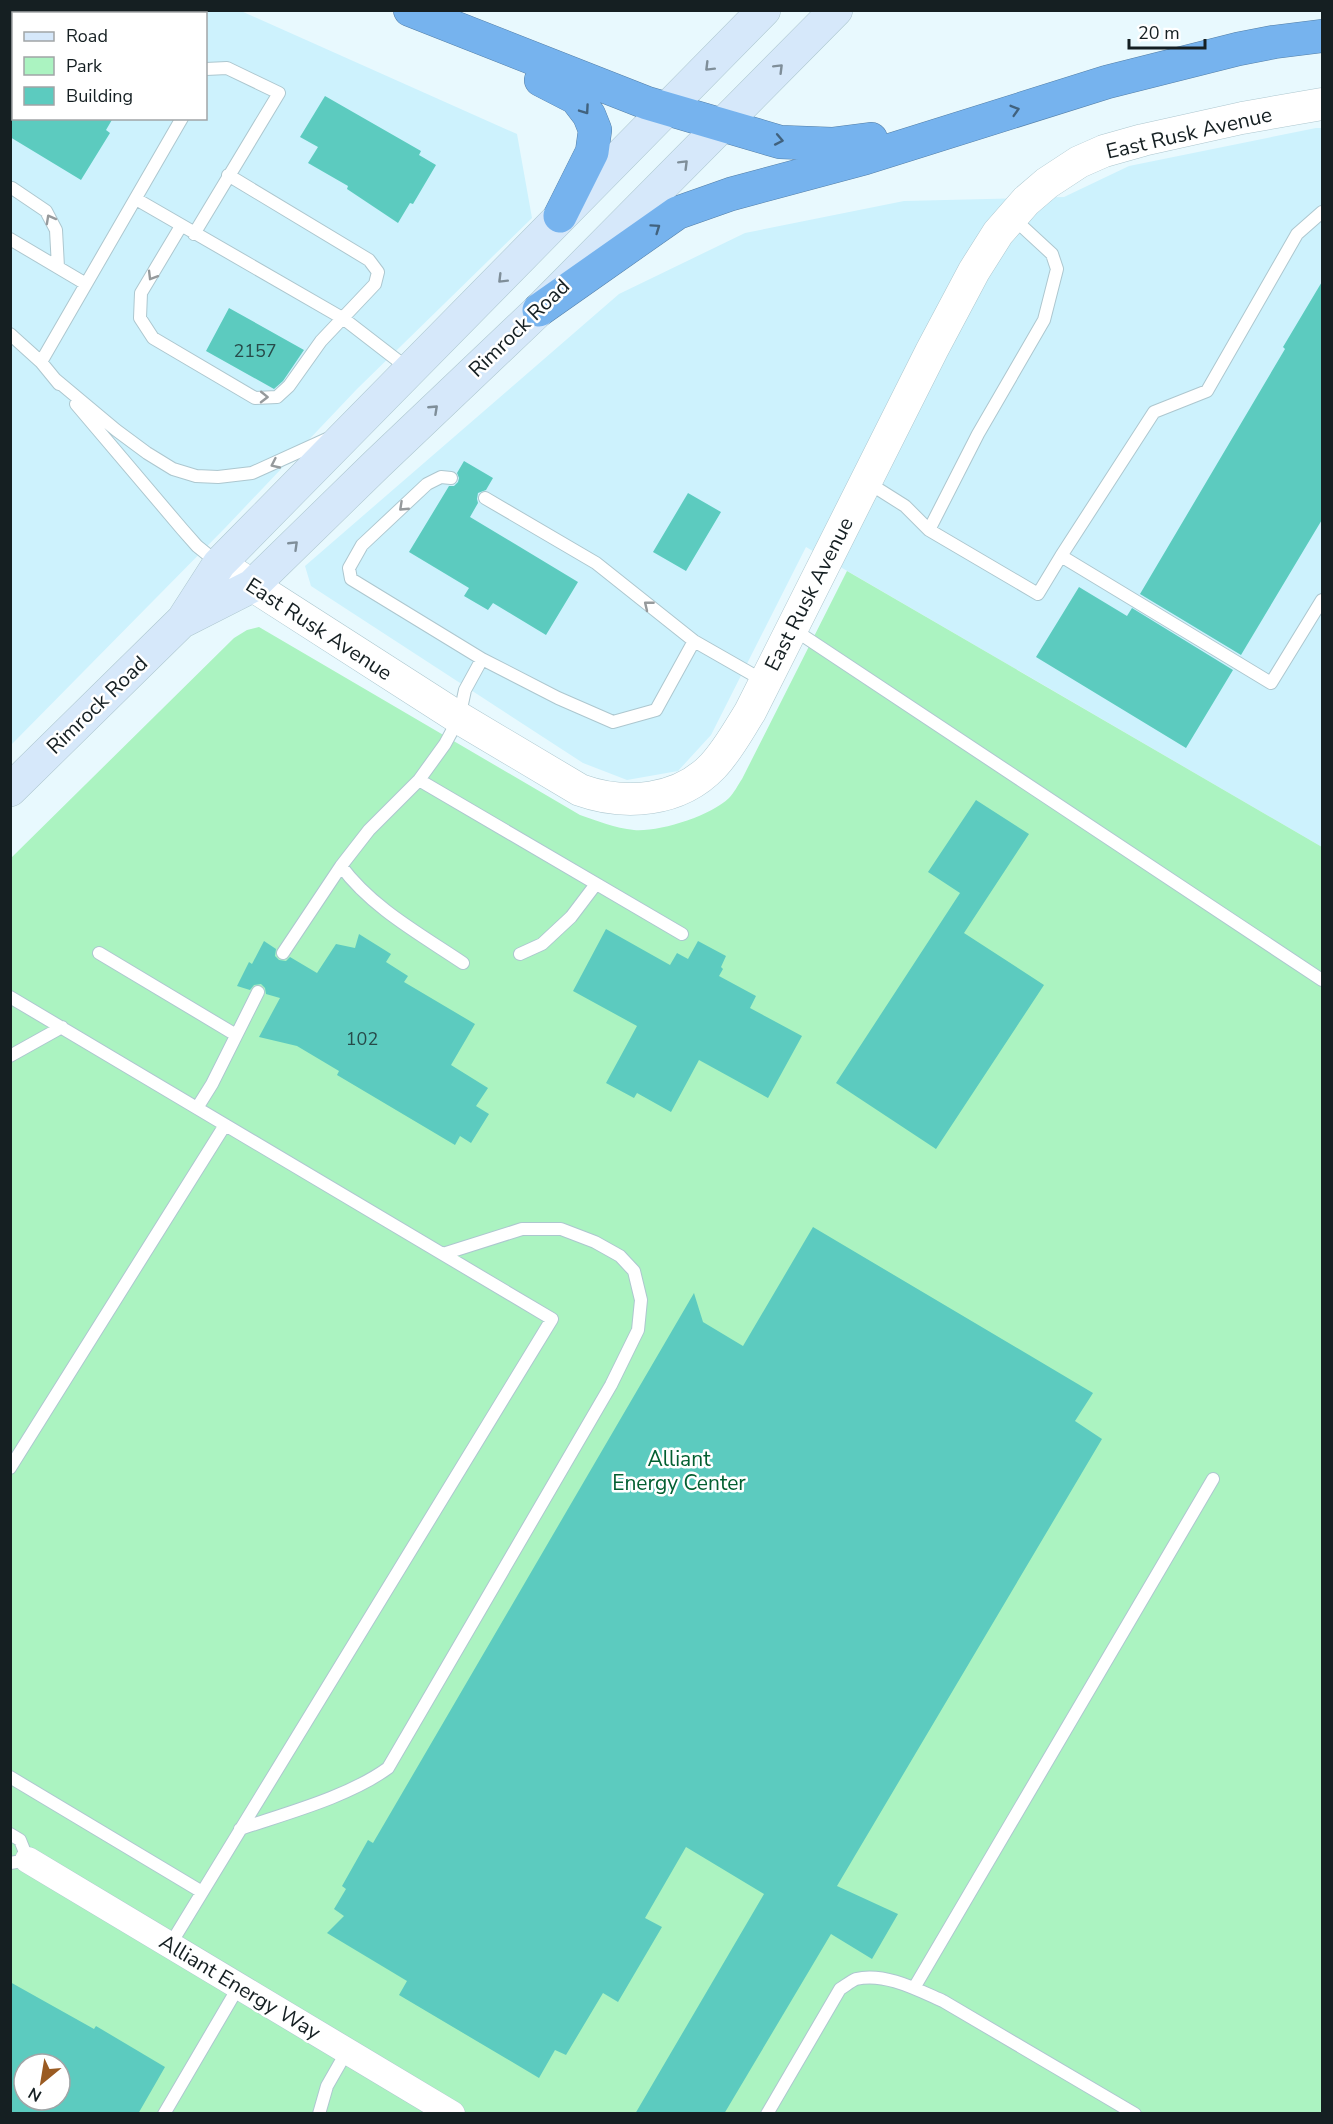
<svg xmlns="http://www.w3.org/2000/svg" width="1333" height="2124" font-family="'Nunito Sans',sans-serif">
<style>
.built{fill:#cdf2fd;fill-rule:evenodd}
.green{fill:#abf3c1;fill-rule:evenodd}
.building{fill:#5ccbbf;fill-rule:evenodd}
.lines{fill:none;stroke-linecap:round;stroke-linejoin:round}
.service-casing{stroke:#adc7cf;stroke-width:14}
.minor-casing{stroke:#adc7cf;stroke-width:27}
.tertiary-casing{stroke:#adc7cf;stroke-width:33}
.secondary-casing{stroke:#adc7cf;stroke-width:34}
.motorway-casing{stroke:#547fa7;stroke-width:34}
.service{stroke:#fff;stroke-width:12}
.minor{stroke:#fff;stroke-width:26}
.tertiary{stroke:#fff;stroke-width:32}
.secondary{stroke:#d6e8fa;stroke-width:33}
.motorway{stroke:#76b3ee;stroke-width:33}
.oneway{stroke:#7f8e99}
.oneway2{stroke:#41627e}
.oneway3{stroke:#969a9c}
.labels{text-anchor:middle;stroke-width:5;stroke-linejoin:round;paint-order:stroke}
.number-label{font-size:18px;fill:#274a49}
.street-label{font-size:21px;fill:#151f22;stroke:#fff}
.park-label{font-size:21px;fill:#025f31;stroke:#fff}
</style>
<rect width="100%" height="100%" fill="#e8f9fe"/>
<!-- built -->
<path class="built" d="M11,11h230l276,123 15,84 -175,171 -132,139 -214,217zM14,14h192v104h-192z
M1316,128h6v719l-516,-300 -95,188 -33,36 -51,9 -44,-17 -272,-177 -6,-20 314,-272 126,-61 159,-32 160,-4 65,-31z"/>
<!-- green -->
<path class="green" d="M847,571l475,276v1266h-1311v-1255l223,-220 13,-8 12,-3 321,188c17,6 35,13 54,15 26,2 76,-14 95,-32 5,-5 9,-13 13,-19zM24,2064h36v36h-36z"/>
<!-- building -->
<path class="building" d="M325,96l96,55 -2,4 17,10 -23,39 -3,-1 -12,20 -51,-34 1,-3 -40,-23 10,-16 -18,-10z
M10,118h103l-7,12 4,3 -29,47 -71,-43z
M1323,280v238l-82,137 -101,-61 145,-245 -2,-2z
M229,308l75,42 -21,31 -9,8 -68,-38z
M464,461l29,17 -7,12 -8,3 -1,6 1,4 -8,14 108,65 -32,53 -53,-32 -5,7 -24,-14 5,-8 -60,-36 40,-66h5l4,-4 1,-4 -2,-5z
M688,493l33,19 -35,59 -33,-19z
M1079,587l48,29 5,-8 101,62 -47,78 -150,-91z
M976,800l53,34 -65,99 80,52 -108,164 -100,-66 124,-190 -32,-21z
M606,929l64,36 7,-12 11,6 10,-18 28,15 -5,11 2,2 -4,7 37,20 -6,12 52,28 -34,62 -69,-38 -28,52 -34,-19 -3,5 -28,-15 31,-57 -64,-35z
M359,934l32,20 -5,8 22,14 -4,6 71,42 -24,41 37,23 -12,18 13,8 -18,29 -11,-7 -5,9 -118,-70 2,-4 -42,-25 -38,-9 21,-39 -14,-4 -1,-6 -4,-4 -7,1 -4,5 -13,-4 12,-24 3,2 12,-23 12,8 -1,7 4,4 7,1 4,-4 27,16 19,-29 19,4z
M813,1227l280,166 -18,28 27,18 -265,447 61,28 -26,45 -41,-25 -107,180h-89l129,-220 -78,-47 -41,71 17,9 -44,75 -15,-9 -37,62 -11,-5 -16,28 -140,-83 8,-14 -80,-48 17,-17 -10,-7 12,-20 -4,-3 26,-46 5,3 321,-550 9,29 40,24z
M10,1982l84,47 2,-3 69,41 -27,47h-128zM24,2064h36v36h-36z"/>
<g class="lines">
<defs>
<path id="service" d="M69,10l7,4
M12,188l34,23 10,19 2,37
M136,199l208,120 66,51
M181,226l-40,67 -1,25 13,20 102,60 22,-1 12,-11 32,-45 54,-57 3,-12 -9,-12 -141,-85
M194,234l85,-141 -52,-25 -21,1
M10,239l76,45
M10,334l31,28 18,22
M41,362l141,-244
M55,379l61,51 31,23 26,16 23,7 22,1 34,-4 75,-34
M76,404l106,125 15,17 21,17
M451,478l-10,-1 -14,7 -65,61 -13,23 2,11 131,80
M867,482l38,24 24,24 109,64 23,-38 210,127 51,-83
M485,498l111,65 98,78 70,40
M929,530l49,-96 66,-114 13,-51 -5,-15 -39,-36
M1061,556l93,-144 53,-21 90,-157 25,-22
M793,629l529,351
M419,780l263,154
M341,866c31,42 79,68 122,97
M99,953l137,82
M283,953l58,-87 28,-36 50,-50 26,-36 14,-26 6,-28 17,-31 76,39 55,24 43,-12 38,-69
M520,954l22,-10 29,-27 25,-33
M10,997l542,322 -382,626
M10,1056l52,-29
M197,1108l15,-24 46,-92
M10,1468l215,-343
M10,1777l192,115
M240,1829c47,-16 108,-32 148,-61l223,-383 27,-55 3,-30 -7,-29 -14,-15 -25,-14 -34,-13h-39l-79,25
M10,1834l10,6 8,20 -18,3
M914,1988l299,-509
M164,2114l75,-128
M319,2114l8,-28 20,-35
M767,2114l73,-125c5,-3 11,-8 16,-10 29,-7 62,11 87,22l192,113"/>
<path id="minor" d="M28,1860l424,254"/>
<path id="tertiary" d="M219,564l240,154 121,72c45,16 99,12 133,-24 15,-16 25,-35 37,-54l182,-362 42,-79 24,-38 28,-32 21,-18 32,-21 25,-11 39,-11 99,-22 80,-14"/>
<path id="secondary" d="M185,620l67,-34 125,-122 162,-154 297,-300
M10,790l173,-170 36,-56 545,-554"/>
<path id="motorway" d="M410,10l237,93 133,39 52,2 39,-5
M541,80l35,18 13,17 6,15 -3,22 -32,64
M539,310l138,-97 54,-19 134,-36 242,-76 131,-33 36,-7 48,-6"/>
</defs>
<!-- service casing -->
<use href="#service" class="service-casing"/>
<!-- minor casing -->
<use href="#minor" class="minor-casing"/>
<!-- tertiary casing -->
<use href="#tertiary" class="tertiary-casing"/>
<!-- secondary casing -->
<use href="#secondary" class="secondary-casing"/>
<!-- motorway casing -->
<use href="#motorway" class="motorway-casing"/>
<!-- service -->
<use href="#service" class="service"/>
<!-- minor -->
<use href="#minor" class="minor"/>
<!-- tertiary -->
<use href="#tertiary" class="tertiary"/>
<!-- secondary -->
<use href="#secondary" class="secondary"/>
<!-- motorway -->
<use href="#motorway" class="motorway"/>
</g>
<!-- one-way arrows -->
<defs><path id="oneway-chevron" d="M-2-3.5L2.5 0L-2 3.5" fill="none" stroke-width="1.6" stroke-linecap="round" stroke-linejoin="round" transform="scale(1.5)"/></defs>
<g class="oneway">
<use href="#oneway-chevron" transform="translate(709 67) rotate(135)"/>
<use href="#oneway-chevron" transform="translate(779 68) rotate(-45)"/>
<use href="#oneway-chevron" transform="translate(684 164) rotate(-45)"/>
<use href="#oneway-chevron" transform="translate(502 279) rotate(135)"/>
<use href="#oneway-chevron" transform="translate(434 409) rotate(-43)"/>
<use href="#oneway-chevron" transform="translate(294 545) rotate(-44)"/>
</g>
<g class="oneway2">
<use href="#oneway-chevron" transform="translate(585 110) rotate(55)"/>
<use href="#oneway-chevron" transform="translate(1015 110) rotate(-17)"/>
<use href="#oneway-chevron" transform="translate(779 140) rotate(11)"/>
<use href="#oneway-chevron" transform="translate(656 228) rotate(-35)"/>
</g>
<g class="oneway3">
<use href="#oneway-chevron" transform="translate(50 219) rotate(-119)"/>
<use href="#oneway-chevron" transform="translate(152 276) rotate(121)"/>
<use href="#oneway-chevron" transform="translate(264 397) rotate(1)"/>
<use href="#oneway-chevron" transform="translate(275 464) rotate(155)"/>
<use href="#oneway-chevron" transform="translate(403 507) rotate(137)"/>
<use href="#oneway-chevron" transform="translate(648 605) rotate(-141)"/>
</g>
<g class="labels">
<!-- number labels -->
<g class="number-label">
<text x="255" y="357">2157</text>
<text x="362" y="1045">102</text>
</g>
<!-- street labels -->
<g class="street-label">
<text transform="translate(1189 133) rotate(-13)" y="7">East Rusk Avenue</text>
<text transform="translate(519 328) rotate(-44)" y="7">Rimrock Road</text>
<text transform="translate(809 594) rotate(-63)" y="7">East Rusk Avenue</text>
<text transform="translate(319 629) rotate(33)" y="7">East Rusk Avenue</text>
<text transform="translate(97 705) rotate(-44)" y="7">Rimrock Road</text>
<text transform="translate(240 1987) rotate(31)" y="7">Alliant Energy Way</text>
</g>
<!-- park labels -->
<g class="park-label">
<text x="679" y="1466">Alliant<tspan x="679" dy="24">Energy Center</tspan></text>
</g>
</g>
<!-- border -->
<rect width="1333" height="2124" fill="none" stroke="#151f22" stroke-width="24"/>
<!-- legend -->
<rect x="12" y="12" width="195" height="108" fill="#ffffff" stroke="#a1a5a7" stroke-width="1.5"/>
<rect x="24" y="32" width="30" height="9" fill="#d6e8fa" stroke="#a1a5a7" stroke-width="1.5"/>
<text x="66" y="42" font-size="18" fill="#151f22">Road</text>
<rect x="24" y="57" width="30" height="18" fill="#abf3c1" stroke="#a1a5a7" stroke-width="1.5"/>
<text x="66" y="72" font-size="18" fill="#151f22">Park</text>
<rect x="24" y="87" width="30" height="18" fill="#5ccbbf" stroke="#a1a5a7" stroke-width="1.5"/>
<text x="66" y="102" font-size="18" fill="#151f22">Building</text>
<!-- north arrow -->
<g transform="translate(42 2082) rotate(210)"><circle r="28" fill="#ffffff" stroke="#a1a5a7" stroke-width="1.5"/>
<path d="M0-4.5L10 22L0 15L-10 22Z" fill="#9a5b22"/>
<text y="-9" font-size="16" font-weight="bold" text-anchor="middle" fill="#151f22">N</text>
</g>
<!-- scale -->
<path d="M1129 39v9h76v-9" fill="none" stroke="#151f22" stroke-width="3"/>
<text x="1138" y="39" font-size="18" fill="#151f22" stroke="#ffffff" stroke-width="4.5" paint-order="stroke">20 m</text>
</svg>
